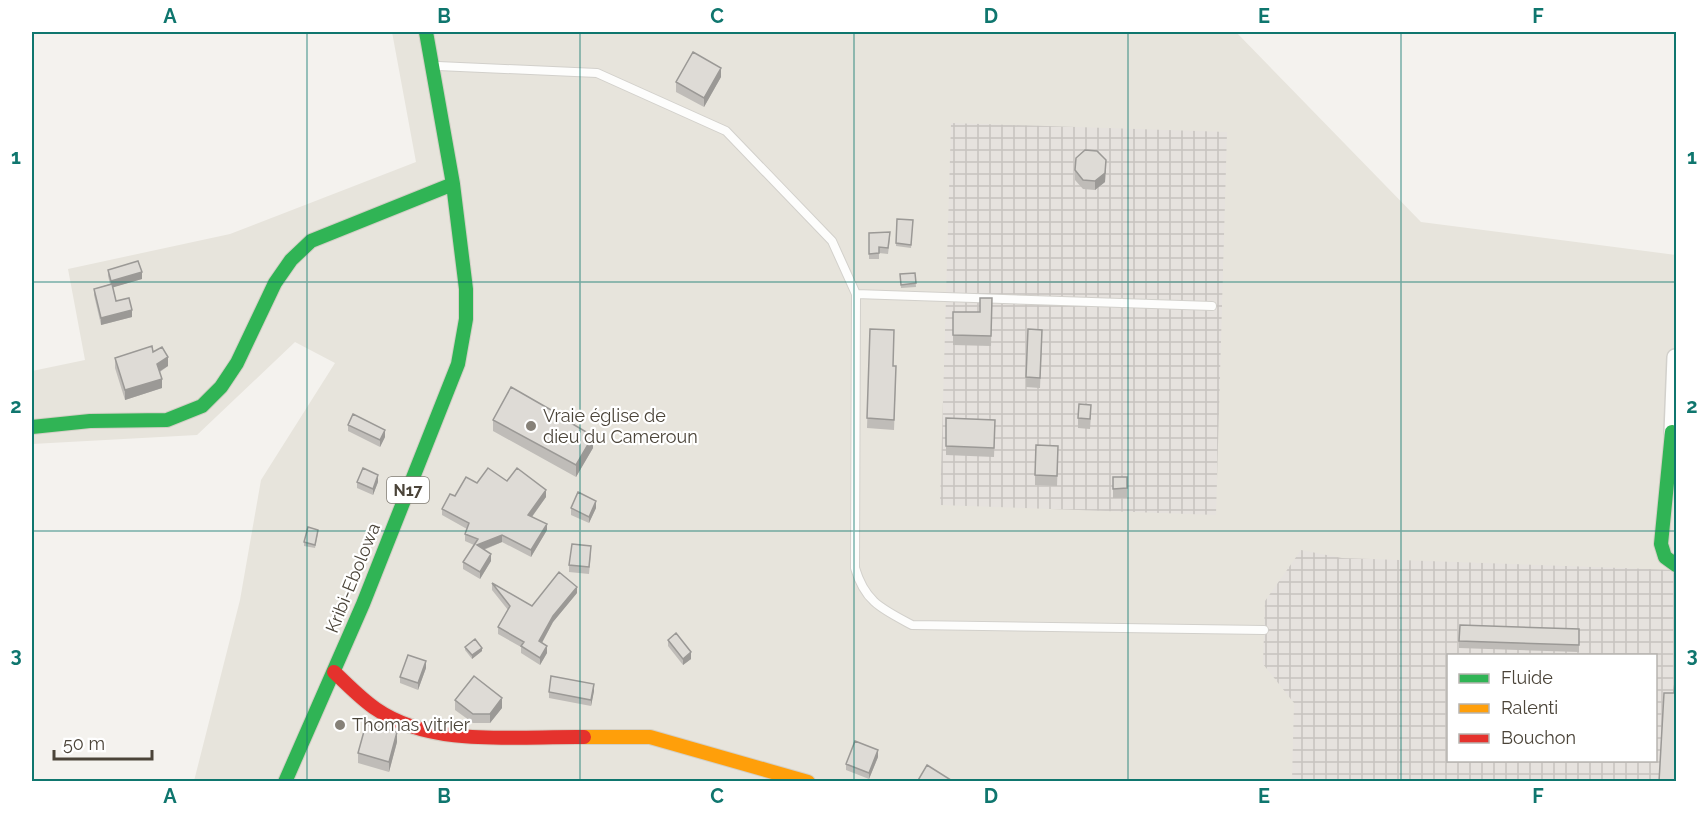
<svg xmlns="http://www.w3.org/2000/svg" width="1708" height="813" font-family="Raleway,sans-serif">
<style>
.residential{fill:#e7e4dc;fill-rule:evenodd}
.industrial{fill:url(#industrial-grid);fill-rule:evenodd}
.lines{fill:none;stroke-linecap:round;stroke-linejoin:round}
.lane-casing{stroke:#d2d0cb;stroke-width:10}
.street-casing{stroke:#d2d0cb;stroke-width:18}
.fast-casing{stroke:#d3cfc5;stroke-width:16}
.slow-casing{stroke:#d3cfc5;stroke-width:16}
.jam-casing{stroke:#d3cfc5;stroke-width:16}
.lane{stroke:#fdfdfc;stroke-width:8}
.street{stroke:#fdfdfc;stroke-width:15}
.fast{stroke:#30b455;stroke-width:14}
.slow{stroke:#ff9f0a;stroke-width:14}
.jam{stroke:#e5322d;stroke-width:14}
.wall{fill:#bfbcb8}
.shaded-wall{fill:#9b9996}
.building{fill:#dedbd6;stroke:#9b9996;stroke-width:1.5}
.grid{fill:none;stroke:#0f766e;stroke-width:1.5;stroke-opacity:0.55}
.poi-dot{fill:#868178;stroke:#fff;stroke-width:2}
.labels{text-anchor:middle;stroke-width:4.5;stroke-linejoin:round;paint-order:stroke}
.shield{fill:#fff;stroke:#817c74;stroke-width:1.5}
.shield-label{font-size:16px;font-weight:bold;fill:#4b4439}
.poi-label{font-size:18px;fill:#4b4439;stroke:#fff;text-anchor:start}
.street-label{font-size:18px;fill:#4b4439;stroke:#fff}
.neatline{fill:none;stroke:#0f766e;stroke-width:2}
.grid-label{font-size:20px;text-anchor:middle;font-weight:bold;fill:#0f766e}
</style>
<defs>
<pattern id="industrial-grid" width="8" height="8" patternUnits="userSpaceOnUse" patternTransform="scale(1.5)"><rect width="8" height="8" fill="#e6e2de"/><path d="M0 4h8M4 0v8" fill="none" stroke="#c7c3bf"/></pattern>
</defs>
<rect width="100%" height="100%" fill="#f4f2ee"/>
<!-- residential -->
<path class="residential" d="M392,32h844l185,190 255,33v526h-1482l46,-181 21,-120 74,-117 -40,-21 -98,93 -165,9v-73l53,-11 -17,-91 162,-35 186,-72zM1448,656h208v104h-208z"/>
<!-- industrial -->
<path class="industrial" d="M951,123l276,9 -11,383 -276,-10z
M1301,550l41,8 334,12v211h-384l2,-78 -31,-39 2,-63zM1448,656h208v104h-208z"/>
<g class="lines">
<defs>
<path id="lane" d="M438,66l159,7 129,58 106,110 24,53 -1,274c10,34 27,41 57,57l352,5
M856,294l356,12"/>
<path id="street" d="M1675,357l-3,75 4,-1"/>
<path id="fast" d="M32,427l58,-6 77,-1 35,-14 19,-19 16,-24 38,-80 16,-23 20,-19 142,-57
M1672,432l-11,112 4,13 11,8
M285,782l78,-178 95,-240 8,-45v-30l-13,-105 -27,-152"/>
<path id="slow" d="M584,737h66l158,45"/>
<path id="jam" d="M334,672c13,12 27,27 42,37 56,39 142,27 208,28"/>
</defs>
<!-- lane casing -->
<use href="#lane" class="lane-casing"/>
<!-- street casing -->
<use href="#street" class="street-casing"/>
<!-- fast casing -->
<use href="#fast" class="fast-casing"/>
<!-- slow casing -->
<use href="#slow" class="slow-casing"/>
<!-- jam casing -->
<use href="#jam" class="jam-casing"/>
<!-- lane -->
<use href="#lane" class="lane"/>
<!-- street -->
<use href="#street" class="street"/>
<!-- fast -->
<use href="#fast" class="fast"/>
<!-- slow -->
<use href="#slow" class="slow"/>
<!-- jam -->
<use href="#jam" class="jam"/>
</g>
<!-- wall -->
<path class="wall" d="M721,77l-17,30 -28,-15v-10z
M1075,170h31l-1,12 -10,8 -12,-1 -8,-9z
M897,219l16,1 -2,28 -15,-2z
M869,233l21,5 -2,16 -9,-1v6h-10z
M108,270l34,9 -29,8 3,14 16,16 -31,8 -7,-30v-6l16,-5 -2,-8z
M915,273l1,14 -15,1 -1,-14z
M992,298l-1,48 -38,-1v-33h27z
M870,329l23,37 3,9 -2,55 -27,-2z
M1042,339l-2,49 -14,-1v-10z
M153,352l15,14 -8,6 2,16 -37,12 -10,-32v-10z
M1091,415l-1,14 -12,-1v-10z
M946,418l49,11 -1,28 -48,-2z
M493,420l79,4 21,24 -17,29 -83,-46z
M348,425l37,12 -5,10 -32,-16z
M1058,456l-1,30 -22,-1v-10z
M1113,477h14v21h-14z
M507,481l39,16 -14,20 15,13 -16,27 -29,-15 -18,8 7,11 -11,18 -17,-10v-7l11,-17 -9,-4v-7l2,-5 -25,-14v-6l13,-13 22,-13z
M357,482h21l-5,13 -16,-7z
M571,508h25l-7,15 -18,-8z
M318,533l-3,15 -11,-2v-4z
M591,553l-2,21 -20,-2v-7z
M492,583l40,23 45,-13 -24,29 -11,21 5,10 -7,12 -19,-12v-6l-23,-13v-7l10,-17 -16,-20z
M1579,629v23l-120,-4v-7z
M668,640l23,19 -8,6 -15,-19z
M465,647l17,4 -10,8 -7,-9z
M426,668l-8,22 -18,-7v-6z
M594,691l-3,15 -42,-8v-6z
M455,700l47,8 -12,15h-17l-18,-13z
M397,742l-8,30 -31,-9v-10z
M878,757l-9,22 -23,-9v-6z"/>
<!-- shaded-wall -->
<path class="shaded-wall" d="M721,68v9l-17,30v-9z
M1106,160l-1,22 -10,8v-9z
M142,272v7l-31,9v-7z
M132,310v7l-31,8v-7z
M168,357v9l-11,7v-9z
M162,379v9l-37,12v-10z
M385,430v7l-5,10v-7z
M593,436v12l-17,29v-12z
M378,475v7l-5,13v-6z
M546,490v7l-18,25v-7z
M596,501v7l-7,15v-6z
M547,524v6l-16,27v-7z
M502,535v7l-25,10v-7z
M491,554v7l-11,18v-7z
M577,587v6l-24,29 -14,26v-7l14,-25z
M547,646v7l-7,12v-7z
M482,648v3l-10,8v-4z
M691,652v7l-8,6v-6z
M426,661v7l-8,22v-7z
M594,684v7l-3,15v-6z
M502,698v10l-12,15v-9z
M397,732v10l-8,30v-10z
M878,750v7l-9,22v-6z"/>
<!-- building -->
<path class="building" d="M693,52l28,16 -17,30 -28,-16z
M1085,150l12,1 9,9 -1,13 -10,8 -12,-1 -8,-10 1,-12z
M897,219l16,1 -2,25 -15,-2z
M890,232l-2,16 -9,-1v6l-10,1v-21z
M138,261l4,11 -31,9 -3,-11z
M915,273l1,10 -15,2 -1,-11z
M112,284l4,17 13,-3 3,12 -31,8 -7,-29z
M980,298h12l-1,38 -38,-1v-23h27z
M870,329l24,1 -1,36h3l-2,54 -27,-2z
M1028,329l14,1 -2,48 -14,-1z
M152,346l1,6 9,-5 6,10 -11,7 5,15 -37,11 -10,-32z
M511,387l61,35 -1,1 22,13 -17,29 -83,-45z
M1079,404l12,1 -1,14 -12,-1z
M353,414l32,16 -5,10 -32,-15z
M946,418l49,2 -1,28 -48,-2z
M1036,445l22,1 -1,30 -22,-1z
M363,468l15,7 -5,14 -16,-7z
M488,468l19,13 10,-13 29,22 -18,25 19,9 -16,26 -29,-15 -25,10 14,9 -11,18 -17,-10 15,-23 -13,-5 4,-11 -27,-14 8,-15 5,2 11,-19 11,6z
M1113,477h14v11l-14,1z
M578,492l18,9 -7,16 -18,-9z
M308,527l10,3 -3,15 -11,-3z
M572,544l19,2 -2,21 -20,-2z
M559,572l18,15 -24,29 -14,25 8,5 -7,12 -19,-12 3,-4 -26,-15 12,-21 -18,-23 40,23z
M1460,625l119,4v16l-120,-4z
M676,633l15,19 -8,7 -15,-19z
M475,639l7,9 -10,7 -7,-8z
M408,655l18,6 -8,22 -18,-6z
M1677,657v125h-18l5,-89h10z
M474,676l28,22 -12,16h-17l-18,-14z
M551,676l43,8 -3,16 -42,-8z
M366,724l31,8 -8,30 -31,-9z
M855,741l23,9 -9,23 -23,-9z
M927,765l27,17h-37z"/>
<!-- grid -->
<path class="grid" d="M307,32v750M580,32v750M854,32v750M1128,32v750M1401,32v750M32,282h1644M32,531h1644"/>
<!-- markers -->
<g class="poi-dot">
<circle cx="531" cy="426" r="6"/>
<circle cx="340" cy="725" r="6"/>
</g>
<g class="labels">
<!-- shield labels -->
<rect class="shield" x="387" y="477" width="42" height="26" rx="4.5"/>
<g class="shield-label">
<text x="408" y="496">N17</text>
</g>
<!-- poi labels -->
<g class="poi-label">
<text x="543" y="422">Vraie église de<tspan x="543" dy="21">dieu du Cameroun</tspan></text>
<text x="352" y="731">Thomas vitrier</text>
</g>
<!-- street labels -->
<g class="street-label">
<text transform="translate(353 578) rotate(-68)" y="6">Kribi-Ebolowa</text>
</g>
</g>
<!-- border -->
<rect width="1708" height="813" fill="none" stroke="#ffffff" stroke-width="66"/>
<!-- legend -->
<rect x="1447" y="654" width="210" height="108" fill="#ffffff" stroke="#b7b4b0" stroke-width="1.5"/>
<rect x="1459" y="674" width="30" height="9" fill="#30b455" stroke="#b7b4b0" stroke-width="1.5"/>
<text x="1501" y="684" font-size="18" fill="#4b4439">Fluide</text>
<rect x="1459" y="704" width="30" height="9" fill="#ff9f0a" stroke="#b7b4b0" stroke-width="1.5"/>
<text x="1501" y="714" font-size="18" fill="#4b4439">Ralenti</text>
<rect x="1459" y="734" width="30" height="9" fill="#e5322d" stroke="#b7b4b0" stroke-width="1.5"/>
<text x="1501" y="744" font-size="18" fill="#4b4439">Bouchon</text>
<!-- scale -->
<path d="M54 750v9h98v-9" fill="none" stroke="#4b4439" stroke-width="3"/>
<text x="63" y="750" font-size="18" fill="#4b4439" stroke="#ffffff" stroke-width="4.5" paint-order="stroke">50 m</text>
<rect x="33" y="33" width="1642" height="747" class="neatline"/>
<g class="grid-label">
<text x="170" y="23">A</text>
<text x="444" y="23">B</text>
<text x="717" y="23">C</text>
<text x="991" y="23">D</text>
<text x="1264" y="23">E</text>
<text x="1538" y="23">F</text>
<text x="16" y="164">1</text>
<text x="1692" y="164">1</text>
<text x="16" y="413">2</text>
<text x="1692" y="413">2</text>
<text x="16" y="662">3</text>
<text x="1692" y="662">3</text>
<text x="170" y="803">A</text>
<text x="444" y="803">B</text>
<text x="717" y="803">C</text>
<text x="991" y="803">D</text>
<text x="1264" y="803">E</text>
<text x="1538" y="803">F</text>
</g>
</svg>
